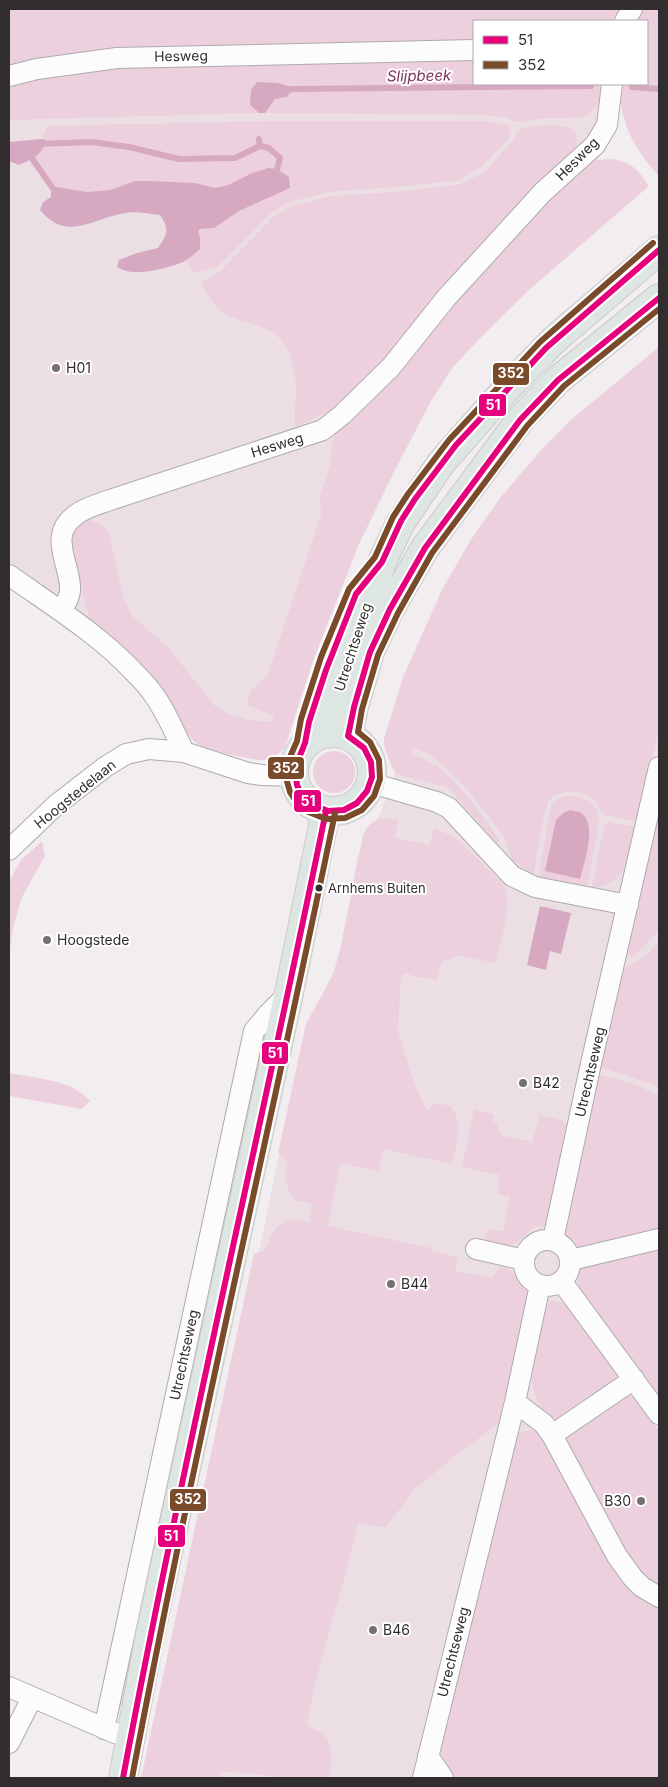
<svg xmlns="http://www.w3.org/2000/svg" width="668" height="1787" font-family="Inter,sans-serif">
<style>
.built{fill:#ebdfe4}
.green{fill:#edd0de}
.water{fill:#d7a9c1}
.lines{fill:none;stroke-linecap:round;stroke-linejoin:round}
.stream{stroke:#d7a9c1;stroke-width:6}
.street-casing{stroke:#aeaaab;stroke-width:22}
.primary-casing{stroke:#cdcbcc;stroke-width:30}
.street{stroke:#fdfcfd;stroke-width:20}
.primary{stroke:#dee6e3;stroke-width:28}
.bus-1-casing{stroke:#fff;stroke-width:10}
.bus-2-casing{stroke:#fff;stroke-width:10}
.bus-1{stroke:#e5007d;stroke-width:6}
.bus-2{stroke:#7a4b2a;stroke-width:6}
.poi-dot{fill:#757173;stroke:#fff;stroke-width:2}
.bus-dot{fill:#322e30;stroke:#fff;stroke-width:2}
.labels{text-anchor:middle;stroke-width:4;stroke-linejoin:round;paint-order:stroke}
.bus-label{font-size:13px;fill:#322e30;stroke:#fff;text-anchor:start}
.street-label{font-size:14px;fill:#322e30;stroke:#fff}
.poi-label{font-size:14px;fill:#322e30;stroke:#fff;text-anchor:start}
.water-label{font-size:15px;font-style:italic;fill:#823562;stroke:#fff}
.line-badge{stroke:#fff;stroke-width:2}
.badge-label{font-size:14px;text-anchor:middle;font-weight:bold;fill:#fff}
</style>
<rect width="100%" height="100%" fill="#f2edef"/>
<!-- built -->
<path class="built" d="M474,84l127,13 -5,107 -197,201 -87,255 -28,87 -6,7 -6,4 -93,-37 -170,-154v-481z
M659,351v1427h-515l113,-517 24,-116 28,-118 25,-57 11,-39 12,-74 23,-43 17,-47z"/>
<!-- green -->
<path class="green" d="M9,9h612l-9,12h-138v21l-465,24z
M642,9h17v167c-26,-28 -39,-54 -40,-92h28v-63h-13z
M474,60v24h129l-2,18 -14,14 -13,2h-27l-29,4 -16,-5 -16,-2 -221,-2 10,-14 12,-3 -3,-10 -6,-3 -28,21 9,9 -250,7v-35l28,-8 81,-11z
M268,121h217l24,4 2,5 -3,10 -27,27 -21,13 -53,6 -78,6 -40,10 -18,11 -54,54 -24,6 -7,-13 14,-11 -3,-17 3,-3 14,-1 25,-17 51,-23 -38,-15 -24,12 -13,3 -20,-5 -60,-2 -25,9 -23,2 -36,-6 -17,-27 10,-12 2,-7 -4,-1 5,-13z
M548,125c19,0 36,4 26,27l-188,208 -50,48 -40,19c-4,-14 1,-29 0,-43 -1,-11 -4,-24 -8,-34 -15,-31 -51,-22 -71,-43 -6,-5 -11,-15 -15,-22l1,-4 16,-9 54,-55 17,-10 40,-11 77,-5 54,-7 23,-12 28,-30 5,-10 5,-4z
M613,159c20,4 25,11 36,27l-120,104 -46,45 -30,32 -22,34 -37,71 -35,72 -46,117 -27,83c-5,9 -11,14 -21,16 -10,1 -57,-10 -66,-15 -9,-6 -14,-16 -20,-24l-89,-100 -20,-72 2,-13 4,-9 6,-5 8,-2 10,4 9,9 15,67 9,17 34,29 48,60 13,8 19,6 25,2 2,-6 -26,-11c-1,-15 8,-20 19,-28l54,-162 -1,-19 10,-30 2,-21 5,-15 211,-230 32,-30 16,-10z
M659,347v381l-21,94 -33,-7c-6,-6 -8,-13 -15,-18 -5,-4 -13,-5 -19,-5 -6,0 -14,1 -19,5 -9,8 -15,61 -18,76l-2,1 -20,-14 -7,-22 -37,-48 -14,-15 -21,-18 -11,-6 -9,-3 -2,6c41,11 65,55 89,86l-3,3 -50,-56 -44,-11 -8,-4 -4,-7 -7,-19v-7l19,-62 39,-87 28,-49 30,-43 42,-49 30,-30z
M313 772a21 21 0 1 1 42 0a21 21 0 1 1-42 0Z
M566,796c36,0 36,20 29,49 -2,13 -5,26 -8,39l-3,2 -38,-8 -6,-1 -1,-3 12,-69 3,-4z
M659,804v126l-15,17 -11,9 -7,-1z
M387,818l11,2 -3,18 34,7 5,-17c24,8 38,25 55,42 7,7 16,13 18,24 2,20 -7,49 -11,69l-40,-8 -2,4 -10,1 -4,6 -3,14 -20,-3 -13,-4 -3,4 -3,54 17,55 12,24 9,-7 14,3c15,19 7,36 2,58l-69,-15 -5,22 -38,-8 -12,63 103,22 2,3 20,5 4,2 -1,13 35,7 10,-12 9,3 18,24 1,14 -29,116 -43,31 -42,35 -29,38 -28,-3c-15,67 -39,132 -51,200 5,6 11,6 17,11 11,9 7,31 5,43h-39l-69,-7 -2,7h-78l113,-524 11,-4 6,-14 5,-8 15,-9 18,3 3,-18 -18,-4c-8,-14 -10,-22 -7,-38l-9,-9 28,-129 28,-51 5,-18 24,-119c5,-13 10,-16 24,-18z
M607,822l30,5c-7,28 -10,58 -45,61v-3l12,-59z
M42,841l3,15 -24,43 -8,29 -4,30v-76l12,-22z
M659,941v146l-59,-20 23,-100c16,-3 26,-14 36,-26z
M262,1030l4,1 -102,470 -3,-1z
M9,1073c25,5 65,7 81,28l-8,8 -73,-13z
M598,1074l38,11 23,10v136c-14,3 -71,20 -81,16 -10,-3 -13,-13 -13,-22z
M474,1109l20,5 -1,7 5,2v7l6,6 28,6 8,-27 23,6 5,8 -21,97c-21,-1 -21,13 -34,19 -7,4 -21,-2 -28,-3l2,-13 16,2 7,-35 -13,-2 3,-19 -38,-8z
M659,1247v153l-79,-110c-3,-8 -3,-17 2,-24z
M553,1300l13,4 48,61 3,12 -4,7 -54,35c-22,-5 -29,-33 -27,-54 2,-10 5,-20 7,-30 2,-11 3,-30 14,-35z
M625,1396l9,1 25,34v160l-20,-16 -74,-131 1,-5 6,-7z
M536,1429l123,175v174h-205l-12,-22 -3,-13 78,-310z
M159,1510l3,1 -24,109 -14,86h-7z"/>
<!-- water -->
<path class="water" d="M257,82l21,1 14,4v2l-5,8 -12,2 -10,14h-6l-9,-8 1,-15z
M42,139l4,1c-3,15 -15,20 -27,25l-10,-4v-19z
M268,168l9,1 12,8 1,11 -51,23 -25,17 -14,1 -2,3 2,5v12c-5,4 -10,9 -15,12 -14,7 -57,18 -68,5l2,-6 18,-7 21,-5c9,-13 12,-19 2,-33 -11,-1 -24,-4 -35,-2 -32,5 -58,30 -85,-3l3,-8 8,-5v-11l36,6 23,-2 25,-9h15l45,2 20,5 13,-3 24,-12z
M570,810c3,1 8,1 11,3 17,11 3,50 -1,66l-35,-8 11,-51 7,-7z
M540,906l31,7 -10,41 -11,-3 -4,19 -19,-5z"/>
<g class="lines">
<!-- stream -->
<path class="stream" d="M632,87l27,2
M285,92l7,-3 299,-3
M38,144l53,-2 38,5 50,12 56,-1 25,-12 -1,-7
M260,146l9,2 11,10 -5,19
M29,154l27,39"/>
<defs>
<path id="street" d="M625,21l7,-12
M9,76l28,-7 80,-11 357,-8
M9,575c42,30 88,58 124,96 6,6 13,13 18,20 14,18 23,40 33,61
M61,611c5,-8 10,-15 9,-25 -2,-27 -22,-52 7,-72 10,-7 22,-10 33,-14l213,-70 20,-16 48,-47 56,-70 96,-105 52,-47 12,-20 5,-41
M371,783l66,19 12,6 63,68 23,11 93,18
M9,850l47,-45 49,-38 21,-13 23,-5 35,3 64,21 14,2 32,1
M524 1263a23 23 0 1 1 46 0a23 23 0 1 1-46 0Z
M553,1240l37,-172 69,-301
M476,1249l48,11
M571,1260l88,-21
M562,1282l97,132
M515,1402l29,22 8,11 65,121 16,22 9,9 17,10
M552,1435l82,-56
M9,1687l106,46
M104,1729l150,-698 15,-18 20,-20
M9,1743l23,-45
M428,1756l15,22
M423,1778l92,-376 25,-117"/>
<path id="primary" d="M294 772a39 39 0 1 1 78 0a39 39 0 1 1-78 0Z
M325,734l57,-172 19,-40 40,-59 67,-76 46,-47 105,-90
M348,736l6,-29 16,-55 20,-43 35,-61 95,-128 38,-40 101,-82
M123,1778l27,-143 139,-642 37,-182"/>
</defs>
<!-- street casing -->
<use href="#street" class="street-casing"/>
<!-- primary casing -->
<use href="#primary" class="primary-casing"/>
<!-- street -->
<use href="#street" class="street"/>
<!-- primary -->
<use href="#primary" class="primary"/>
<defs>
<path id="bus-1" d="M659,250l-113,98 -90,97 -41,54 -14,22 -19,41 -26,32 -30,76 -17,52 -4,21 -10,25 2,17 5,11 9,8 17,7 16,-1 13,-7 10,-12 5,-14 -1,-15 -7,-14 -16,-12 6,-29 16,-55 20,-43 35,-61 95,-128 38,-40 101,-82
M123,1778c61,-324 137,-644 203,-967"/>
<path id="bus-2" d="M653,243l-113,99 -91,98 -41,54 -15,23 -18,40 -26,32 -28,68 -20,62 -4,22 -11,25v12l4,14 6,9 10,10 20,8 19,-1 17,-8 12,-14 6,-17 -1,-19 -9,-18 -12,-10 4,-23 16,-54 20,-42 34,-60 95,-127 37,-40 95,-77
M132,1778c61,-323 137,-643 203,-965"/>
</defs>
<!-- bus-1 casing -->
<use href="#bus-1" class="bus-1-casing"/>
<!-- bus-2 casing -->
<use href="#bus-2" class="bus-2-casing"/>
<!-- bus-1 -->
<use href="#bus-1" class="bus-1"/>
<!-- bus-2 -->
<use href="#bus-2" class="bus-2"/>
</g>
<!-- markers -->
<g class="poi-dot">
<circle cx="56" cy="368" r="5"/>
<circle cx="47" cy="940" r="5"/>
<circle cx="523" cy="1083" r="5"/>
<circle cx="391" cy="1284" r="5"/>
<circle cx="641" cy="1501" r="5"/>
<circle cx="373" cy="1630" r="5"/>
</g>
<circle class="bus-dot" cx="319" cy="888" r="4.5"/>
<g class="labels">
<!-- bus labels -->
<g class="bus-label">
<text x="328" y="893">Arnhems Buiten</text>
</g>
<!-- street labels -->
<g class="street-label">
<text transform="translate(181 56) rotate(-1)" y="5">Hesweg</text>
<text transform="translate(577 159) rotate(-45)" y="5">Hesweg</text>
<text transform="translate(277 445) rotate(-17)" y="5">Hesweg</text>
<text transform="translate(353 647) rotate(-72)" y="5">Utrechtseweg</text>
<text transform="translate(75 794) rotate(-39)" y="5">Hoogstedelaan</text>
<text transform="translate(590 1072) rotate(-77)" y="5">Utrechtseweg</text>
<text transform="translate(184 1355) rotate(-78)" y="5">Utrechtseweg</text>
<text transform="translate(453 1652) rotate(-76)" y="5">Utrechtseweg</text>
</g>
<!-- poi labels -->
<g class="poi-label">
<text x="66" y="373">H01</text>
<text x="57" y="945">Hoogstede</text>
<text x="533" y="1088">B42</text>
<text x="401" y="1289">B44</text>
<text x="631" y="1506" text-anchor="end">B30</text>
<text x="383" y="1635">B46</text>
</g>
<!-- water labels -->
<g class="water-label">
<text transform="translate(419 76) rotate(-1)" y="5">Slijpbeek</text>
</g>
</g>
<g class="line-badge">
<rect x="492" y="362" width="38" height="24" rx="5" fill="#7a4b2a"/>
<rect x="478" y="393" width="29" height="24" rx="5" fill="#e5007d"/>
<rect x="267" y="756" width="38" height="24" rx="5" fill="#7a4b2a"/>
<rect x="293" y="789" width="29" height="24" rx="5" fill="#e5007d"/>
<rect x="261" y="1041" width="28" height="24" rx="5" fill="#e5007d"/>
<rect x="169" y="1488" width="38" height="24" rx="5" fill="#7a4b2a"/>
<rect x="157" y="1524" width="29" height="24" rx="5" fill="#e5007d"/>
</g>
<g class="badge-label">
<text x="511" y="378">352</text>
<text x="493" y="410">51</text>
<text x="286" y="773">352</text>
<text x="308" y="806">51</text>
<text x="275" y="1058">51</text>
<text x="188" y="1504">352</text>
<text x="171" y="1541">51</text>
</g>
<!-- border -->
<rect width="668" height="1787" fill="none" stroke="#322e30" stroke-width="20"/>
<!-- legend -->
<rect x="473" y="20" width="175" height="65" fill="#ffffff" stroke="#adabac"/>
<rect x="483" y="36" width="25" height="8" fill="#e5007d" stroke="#adabac"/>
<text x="518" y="45" font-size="15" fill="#322e30">51</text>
<rect x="483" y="61" width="25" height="8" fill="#7a4b2a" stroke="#adabac"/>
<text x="518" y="70" font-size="15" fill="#322e30">352</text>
</svg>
